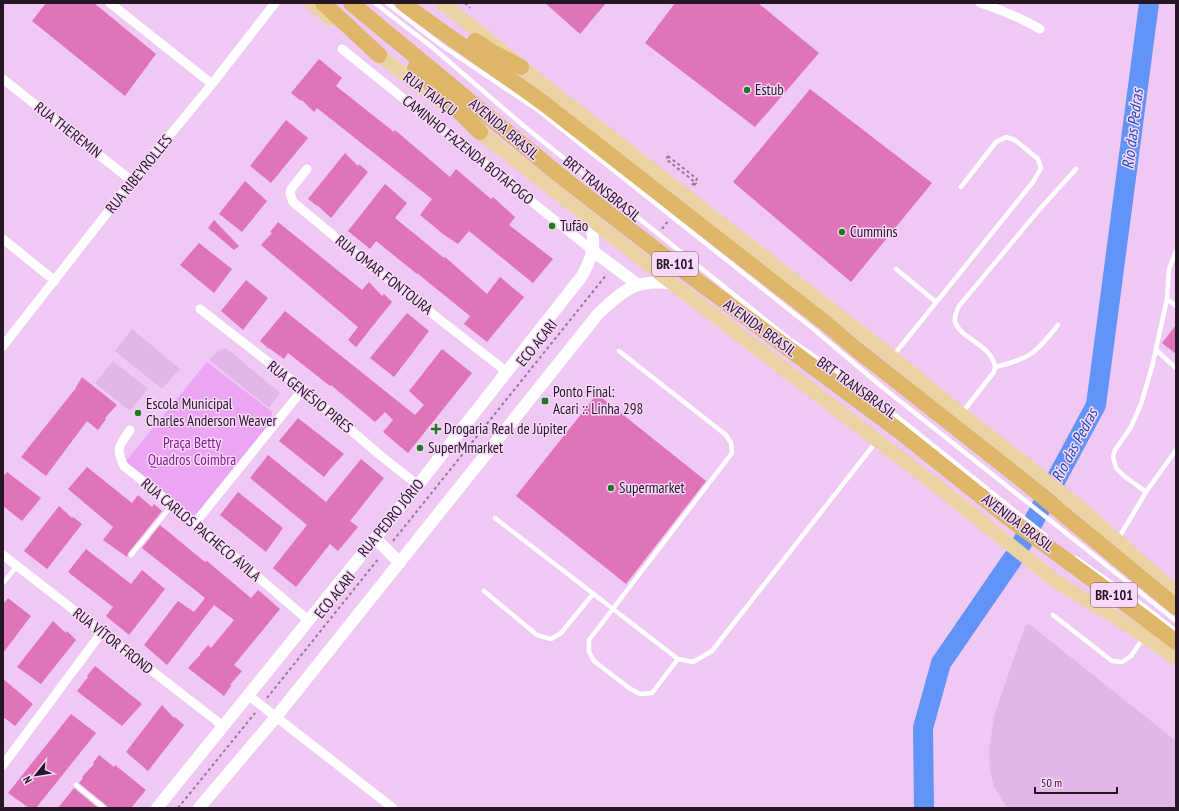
<svg xmlns="http://www.w3.org/2000/svg" width="1179" height="811" font-family="'PT Sans Narrow',sans-serif">
<style>
.built{fill:#e2b7e7}
.green{fill:#eca4f5}
.lines{fill:none;stroke-linecap:round;stroke-linejoin:round}
.river{stroke:#6293f6;stroke-width:20}
.building{fill:#df74b8}
.path{stroke:#947897;stroke-width:2;stroke-dasharray:3 3;stroke-linecap:butt}
.lane{stroke:#fff;stroke-width:4.5}
.street{stroke:#fff;stroke-width:9}
.secondary{stroke:#fff;stroke-width:12}
.primary{stroke:#ebd3a4;stroke-width:14}
.highway{stroke:#ddb667;stroke-width:16}
.poi-dot{fill:#247823;stroke:#f8d8fb;stroke-width:1.5}
.labels{text-anchor:middle;stroke-width:3;stroke-linejoin:round;paint-order:stroke}
.shield{fill:#f8d8fb;stroke:#645066;stroke-width:1}
.shield-label{font-size:14px;font-weight:bold;fill:#251626}
.poi-label{font-size:15px;fill:#251626;stroke:#f8d8fb;text-anchor:start}
.street-label{font-size:15px;fill:#251626;stroke:#f8d8fb}
.park-label{font-size:15px;fill:#821e8e;stroke:#f8d8fb}
.water-label{font-size:16px;font-style:italic;fill:#184bbc;stroke:#f8d8fb}
</style>
<rect width="100%" height="100%" fill="#efc8f4"/>
<!-- built -->
<path class="built" d="M132,329l48,40 -18,20 -47,-38z
M226,348l54,45 -11,15 -60,-48 10,-10z
M113,361l35,28 -18,22 -35,-28z
M1029,624l147,117v67h-169l-13,-22 -4,-14 -1,-21 5,-35 31,-90z"/>
<!-- green -->
<path class="green" d="M207,362l65,50 -1,10 -74,95 -8,-2 -58,-47 -5,-7z"/>
<g class="lines">
<!-- river -->
<path class="river" d="M924,808l-1,-80 18,-65 75,-109 80,-149 53,-402"/>
</g>
<!-- building -->
<path class="building" d="M46,3h48l62,51 -31,42 -93,-75z
M545,3h61l-26,31z
M675,3h83l61,50 -64,74 -110,-84z
M319,59l23,19 -6,8 58,46 1,-2 55,47 6,-8 35,30 2,-2 22,20 -6,8 44,34 -20,24 -64,-52 -11,13 -15,-10 -23,-19 12,-16 -115,-91 -3,4 -12,-12 -1,1 -10,-8z
M810,89l122,94 -81,99 -118,-100z
M286,120l22,18 -37,45 -21,-17z
M345,153l13,13 1,-2 9,8 -37,46 -14,-13v1l-9,-7z
M245,181l22,20 -25,31 -23,-18z
M385,184l22,19 -12,15 49,40 1,-1 42,37 13,-17 24,20 -37,45 -23,-18 6,-8 -53,-43v1l-41,-33 -6,8 -22,-18z
M214,220l25,26 -5,4 -26,-22z
M278,222l84,68 7,-8 13,14 2,-2 8,8 -36,45 -8,-7 10,-13 -97,-82 11,-12 -2,-1z
M199,243l33,26 -18,24 -34,-28z
M246,280l22,18 -25,32 -22,-19z
M285,311l130,104 9,-10 -15,-14 33,-42 30,24 -64,80 -25,-21 10,-12 -8,-8 -10,10 -44,-37 -1,1 -42,-33 -4,6 -15,-11v1l-9,-8z
M407,313l22,18 -35,46 -24,-19z
M1176,325v29l-14,-11z
M82,377l35,28 -12,13 1,1 -8,11 -11,-9 -41,55 -25,-19 55,-69v-1z
M597,394l109,87 -80,103 -110,-88z
M298,418l46,36 -13,14 -7,9 -45,-36z
M268,455l58,47 35,-43 23,19 -34,43 8,6 -20,24 -8,-7 -34,43 -23,-19 34,-43 -57,-47z
M87,467l45,36 6,-8 14,12 2,-3 8,7 -34,42 -1,4 -24,-17 10,-13 -45,-38z
M7,472l34,26 -19,23 -19,-15v-29z
M238,492l45,36 -17,24 -46,-37z
M59,506l13,12 1,-1 9,7 -35,45 -23,-18z
M160,525l45,37 2,-1 44,37 7,-8 22,19 -46,56 8,6 -12,14 1,1 -7,10 -36,-28 13,-14h-1l8,-9 3,3 23,-28 -20,-15 -47,60 -23,-20 34,-44 16,11 11,-14 -63,-50z
M86,549l45,35 11,-14 23,19 -36,46 -23,-19 7,-9 -45,-35z
M8,598l23,18 -28,37v-49z
M53,621l13,12 1,-2 9,9 -35,44 -24,-17z
M95,666l47,38 -20,22 -45,-35 11,-14 -1,-1z
M3,679l30,25 -18,22 -12,-9z
M162,705l12,13 1,-1 9,8 -36,46 -22,-19z
M71,714l25,19 -60,75h-7l-21,-15z
M99,755l15,12 1,-2 31,25 -15,18h-23l-2,-3 -27,-22 4,-5 -1,-1 12,-13 -1,-1z
M74,788l24,20h-40z"/>
<g class="lines">
<!-- path -->
<path class="path" d="M465,3l5,5
M668,156l29,23 -5,6
M668,156l-2,3 30,24 -3,4
M662,229l6,-8
M393,541l214,-267
M267,698l112,-140
M178,808l77,-95"/>
<!-- lane -->
<path class="lane" d="M375,3l57,44 93,80 263,211 81,56 177,142
M387,3l54,42 98,66 272,216 70,59 180,143 115,92
M896,269l40,33
M1167,299l9,7
M1156,350l20,18
M619,351l107,84 5,8 1,10 -143,187v12l5,9 35,27 11,6 12,-1 26,-34
M893,356l140,-174 8,-14 -3,-9 -23,-19 -9,-3 -10,5 -35,45
M995,367c35,-8 41,-14 63,-42
M962,413l32,-41 1,-5c-3,-23 -36,-28 -40,-46 -1,-5 2,-10 4,-15l80,-96 37,-41
M1146,492l-22,-16 -8,-8 -3,-11 2,-7 16,-23 10,-23 11,-37 15,-68 2,-30 7,-18
M495,518l183,141 15,3 19,-11 164,-209
M1118,539l28,-47 30,-42
M131,555l41,-50
M1076,558l64,45 36,28
M3,583l14,-17
M484,591l53,44 14,4 10,-6 32,-39
M1053,615l59,46 10,1 9,-6 13,-19
M76,785l28,23"/>
<!-- street -->
<path class="street" d="M110,3l102,81
M980,3c22,7 41,15 60,26
M342,49l251,202
M3,79l129,102
M307,169l-16,20 -1,4 3,9 59,49 155,121
M3,239l52,42
M200,309l103,80 78,67 37,29
M3,346l129,-165 80,-97 63,-81
M130,430c-11,17 -15,17 -6,36l71,57 113,97
M195,523l108,-134
M3,555l220,171
M248,695l145,113
M3,765l99,-133"/>
<!-- secondary -->
<path class="secondary" d="M593,251l44,33
M375,538l25,25
M157,808l261,-323 164,-209c12,-22 16,-38 4,-61
M199,808l77,-91 322,-403c25,-24 39,-36 75,-30"/>
<!-- primary -->
<path class="primary" d="M311,3l20,16
M442,3l37,29 42,35 371,290 69,57 71,55 51,41 93,83
M370,48l74,57
M472,126l201,158 265,203 115,92 18,12 46,27 59,40"/>
<!-- highway -->
<path class="highway" d="M323,3l56,52
M351,3l207,171 115,89 225,167 108,86 136,100 34,26
M403,3c47,36 96,67 143,102l278,217 32,27 165,130 155,128
M475,41l17,11 29,15
M415,68l65,64"/>
</g>
<!-- markers -->
<g class="poi-dot">
<circle cx="747" cy="90" r="4"/>
<circle cx="552" cy="226" r="4"/>
<circle cx="842" cy="232" r="4"/>
<rect x="541" y="397" width="8" height="8" rx="2"/>
<circle cx="138" cy="413" r="4"/>
<path d="M434 423h4v4h4v4h-4v4h-4v-4h-4v-4h4z"/>
<circle cx="420" cy="448" r="4"/>
<circle cx="611" cy="488" r="4"/>
</g>
<g class="labels">
<!-- shield labels -->
<g class="shield">
<rect x="652" y="252" width="46" height="24" rx="3"/>
<rect x="1091" y="583" width="46" height="24" rx="3"/>
</g>
<g class="shield-label">
<text x="675" y="269">BR-101</text>
<text x="1114" y="600">BR-101</text>
</g>
<!-- poi labels -->
<g class="poi-label">
<text x="755" y="95">Estub</text>
<text x="560" y="231">Tufão</text>
<text x="850" y="237">Cummins</text>
<text x="553" y="397">Ponto Final:<tspan x="553" dy="17">Acari :: Linha 298</tspan></text>
<text x="146" y="409">Escola Municipal<tspan x="146" dy="17">Charles Anderson Weaver</tspan></text>
<text x="444" y="434">Drogaria Real de Júpiter</text>
<text x="428" y="453">SuperMmarket</text>
<text x="619" y="493">Supermarket</text>
</g>
<!-- street labels -->
<g class="street-label">
<text transform="translate(430 94) rotate(37)" y="5">RUA TAIAÇU</text>
<text transform="translate(504 129) rotate(40)" y="5">AVENIDA BRASIL</text>
<text transform="translate(68 130) rotate(38)" y="5">RUA THEREMIN</text>
<text transform="translate(468 150) rotate(39)" y="5">CAMINHO FAZENDA BOTAFOGO</text>
<text transform="translate(139 174) rotate(-51)" y="5">RUA RIBEYROLLES</text>
<text transform="translate(602 189) rotate(39)" y="5">BRT TRANSBRASIL</text>
<text transform="translate(384 275) rotate(38)" y="5">RUA OMAR FONTOURA</text>
<text transform="translate(760 328) rotate(36)" y="5">AVENIDA BRASIL</text>
<text transform="translate(537 343) rotate(-51)" y="5">ECO ACARI</text>
<text transform="translate(857 388) rotate(36)" y="5">BRT TRANSBRASIL</text>
<text transform="translate(310 397) rotate(39)" y="5">RUA GENÉSIO PIRES</text>
<text transform="translate(391 518) rotate(-51)" y="5">RUA PEDRO JÓRIO</text>
<text transform="translate(1018 523) rotate(37)" y="5">AVENIDA BRASIL</text>
<text transform="translate(201 530) rotate(40)" y="5">RUA CARLOS PACHECO ÁVILA</text>
<text transform="translate(335 595) rotate(-51)" y="5">ECO ACARI</text>
<text transform="translate(113 641) rotate(38)" y="5">RUA VÍTOR FROND</text>
</g>
<!-- park labels -->
<g class="park-label">
<text x="192" y="448">Praça Betty<tspan x="192" dy="17">Quadros Coimbra</tspan></text>
</g>
<!-- water labels -->
<g class="water-label">
<text transform="translate(1132 129) rotate(-83)" y="6">Rio das Pedras</text>
<text transform="translate(1074 445) rotate(-62)" y="6">Rio das Pedras</text>
</g>
</g>
<!-- border -->
<rect width="1179" height="811" fill="none" stroke="#251626" stroke-width="8"/>
<!-- north arrow -->
<g transform="translate(36 775) rotate(240)" stroke="#f8d8fb" stroke-width="3" paint-order="stroke">
<path d="M0-3L7 15L0 10L-7 15Z" fill="#251626"/>
<text y="-6" font-size="11" font-weight="bold" text-anchor="middle" fill="#251626">N</text>
</g>
<!-- scale -->
<path d="M1035 787v6h82v-6" fill="none" stroke="#251626" stroke-width="2"/>
<text x="1041" y="787" font-size="12" fill="#251626" stroke="#f8d8fb" stroke-width="3" paint-order="stroke">50 m</text>
</svg>
